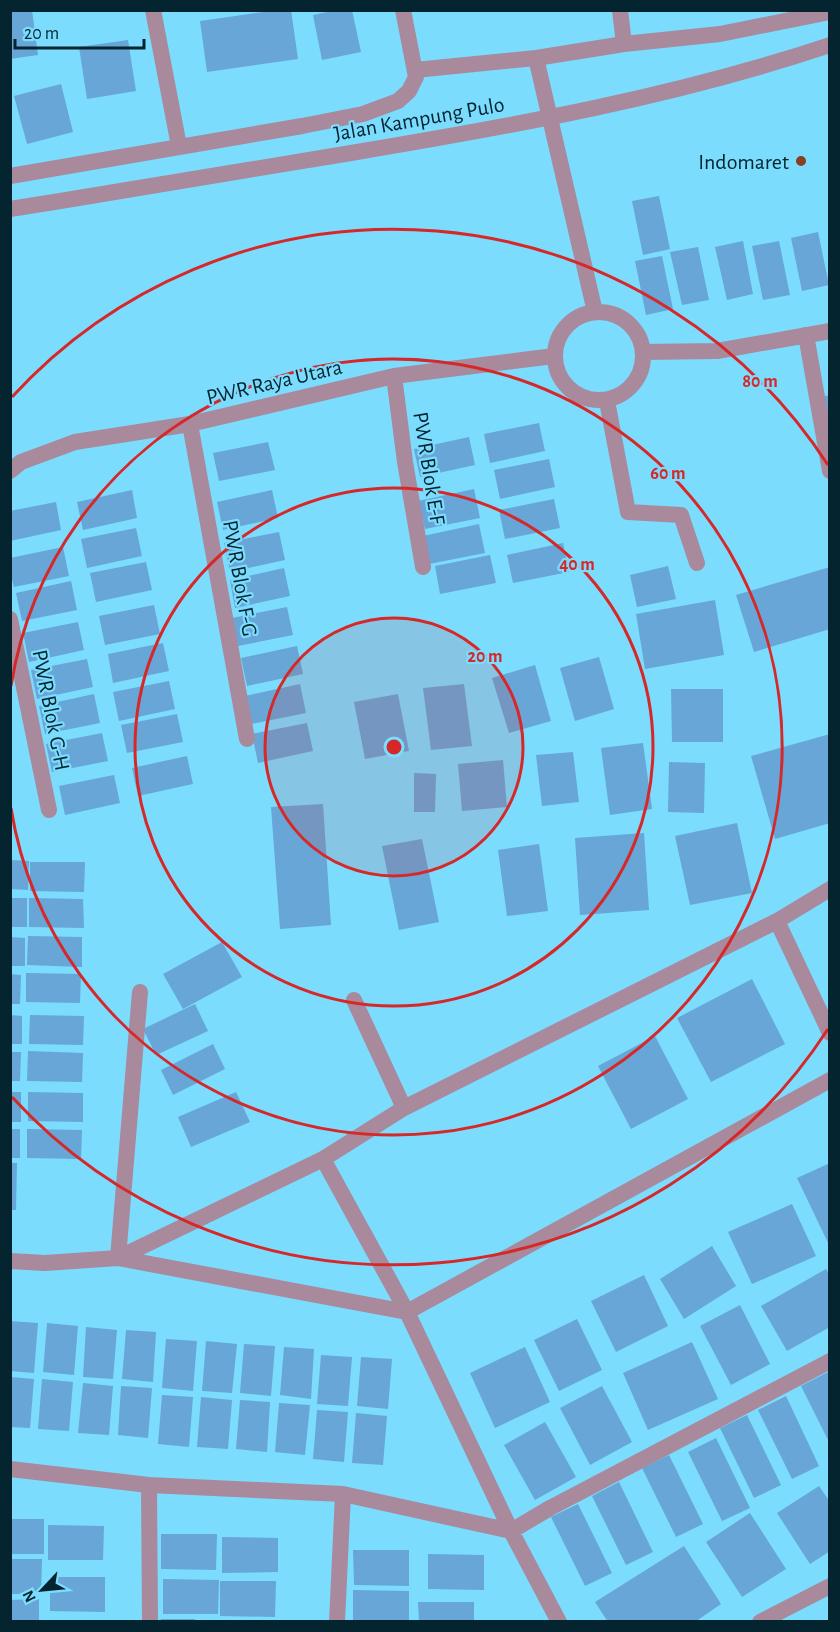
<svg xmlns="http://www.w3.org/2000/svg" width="840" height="1632" font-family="'Alegreya Sans',sans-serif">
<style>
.building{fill:#67a6d7}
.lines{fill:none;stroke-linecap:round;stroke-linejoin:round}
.minor{stroke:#a9899c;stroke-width:16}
.tertiary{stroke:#a9899c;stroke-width:16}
.ring{fill:none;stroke:#d62828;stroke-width:3}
.poi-dot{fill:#884021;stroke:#7bdcfe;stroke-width:2}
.labels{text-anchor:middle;stroke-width:4.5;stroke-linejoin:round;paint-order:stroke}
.street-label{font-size:22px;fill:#04252f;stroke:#7bdcfe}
.poi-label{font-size:22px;fill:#04252f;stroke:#7bdcfe;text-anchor:end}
.centre{fill:#d62828;stroke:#7bdcfe;stroke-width:3}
.ring-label{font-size:18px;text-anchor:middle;font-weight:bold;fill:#d62828;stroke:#7bdcfe;stroke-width:4.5;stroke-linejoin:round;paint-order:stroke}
</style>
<rect width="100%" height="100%" fill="#7bdcfe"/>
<!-- building -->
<path class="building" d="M10,10h22l6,45 -28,4z
M277,10h14l7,49 -91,13 -7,-51z
M337,10h15l9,42 -39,8 -9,-45z
M128,40l8,51 -49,8 -8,-52z
M61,84l12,48 -46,12 -13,-48z
M659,196l11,53 -27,6 -11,-54z
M818,232l11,53 -27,6 -11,-53z
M743,241l10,53 -26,6 -12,-53z
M779,241l11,54 -27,5 -11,-54z
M698,247l11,53 -27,5 -12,-53z
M662,256l11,53 -27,6 -11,-54z
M830,395v30l-9,-28z
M539,423l6,28 -55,12 -6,-29z
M469,437l6,28 -55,12 -6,-28z
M268,442l7,28 -56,11 -6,-28z
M549,459l6,28 -55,12 -6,-29z
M474,489l6,29 -55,11 -7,-28z
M132,490l5,28 -54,12 -6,-28z
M272,490l6,28 -55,12 -6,-28z
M554,499l6,29 -55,11 -6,-29z
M56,502l5,28 -51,11v-30z
M479,524l6,29 -56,11 -6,-28z
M136,528l6,28 -55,12 -6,-29z
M279,532l6,28 -55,12 -6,-29z
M563,543l6,29 -56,11 -6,-28z
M63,547l6,29 -55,11 -4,-15v-14z
M490,555l6,28 -56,11 -5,-28z
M146,562l6,28 -56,12 -6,-29z
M668,566l8,33 -39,8 -7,-32z
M830,567v62l-76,23 -18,-57z
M284,568l6,28 -55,12 -5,-28z
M71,581l6,29 -55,11 -6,-28z
M715,600l9,55 -79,14 -9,-55z
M154,605l6,29 -55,11 -6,-29z
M287,607l6,28 -55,11 -6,-28z
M78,622l6,28 -55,12 -6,-29z
M163,643l6,28 -56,12 -5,-29z
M297,646l6,28 -56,12 -6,-28z
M599,657l15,52 -39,12 -15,-53z
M87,659l6,28 -56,12 -6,-29z
M535,665l16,56 -42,12 -17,-55z
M169,681l6,28 -56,12 -6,-29z
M300,684l6,29 -55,11 -6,-28z
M464,684l8,62 -41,4 -8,-62z
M671,689h52v53h-51z
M94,694l6,29 -55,11 -6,-28z
M398,694l11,57 -44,8 -11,-57z
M177,714l6,28 -56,11 -6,-28z
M307,723l6,28 -55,12 -6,-29z
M102,733l6,28 -56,11 -6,-28z
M830,734v89l-55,16 -24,-83z
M643,743l9,66 -42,6 -9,-67z
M573,752l6,50 -37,4 -6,-51z
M187,756l6,28 -55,12 -6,-28z
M503,760l4,47 -45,4 -4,-47z
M669,762l36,1 -1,50 -36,-1z
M414,773l22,1 -1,38h-21z
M114,775l6,28 -55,12 -6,-29z
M323,804l8,121 -51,4 -9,-122z
M737,823l15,70 -62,12 -15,-69z
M644,833l5,77 -69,5 -5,-77z
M422,839l17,83 -40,8 -17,-84z
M539,844l9,67 -41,5 -9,-66z
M10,860l19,1 -1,29 -18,-1z
M30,862h55l-1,30 -54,-1z
M10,898h17v29h-17z
M29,898l54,1 1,29 -55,-1z
M28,936l54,1v30l-55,-2z
M10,937l15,1v28h-15z
M222,942l20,35 -59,32 -20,-35z
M26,973l55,1 -1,29 -54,-1z
M10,974l11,1 -1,29h-10z
M752,979l33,65 -74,38 -34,-64z
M195,1004l13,27 -52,24 -13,-26z
M10,1015l12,1v28h-12z
M30,1015l54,1 -1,29 -54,-1z
M655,1036l33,63 -57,30 -33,-63z
M213,1044l12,25 -52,26 -12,-25z
M28,1051l55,2 -1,29 -55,-1z
M10,1052h11l-1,29h-10z
M10,1092h11v30h-11z
M28,1092l55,1v29l-55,-1z
M236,1092l14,30 -59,25 -13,-30z
M10,1129h10v29h-10z
M27,1129l55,1 -1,29 -54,-1z
M10,1163h7l-1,47h-6z
M830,1163v84l-33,-69z
M792,1204l24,52 -64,28 -24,-52z
M712,1246l24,40 -52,33 -24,-40z
M826,1269l4,6v52l-43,24 -26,-45z
M644,1275l24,51 -52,26 -25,-51z
M740,1305l30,59 -39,21 -31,-59z
M577,1319l25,51 -43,21 -25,-51z
M10,1321l28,2 -4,50 -24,-2z
M47,1323l31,3 -4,49 -31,-3z
M86,1327l31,3 -4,49 -30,-2z
M126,1330l30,2 -3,50 -31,-3z
M166,1339l31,2 -4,50 -31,-3z
M206,1341l31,3 -5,49 -30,-2z
M692,1342l26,57 -70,31 -25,-57z
M244,1344l31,2 -4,50 -31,-3z
M284,1347l30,2 -3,50 -31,-4z
M525,1347l25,55 -55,26 -25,-55z
M321,1355l31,2 -4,49 -31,-2z
M361,1357l31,2 -4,50 -31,-3z
M828,1372l2,4v68l-29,-58z
M10,1377l24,2 -4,49 -20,-1z
M42,1379l31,3 -4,49 -31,-2z
M83,1383l30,3 -4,49 -31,-2z
M121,1386l31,2 -4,50 -30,-3z
M602,1386l30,56 -42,23 -30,-57z
M162,1395l31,2 -4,50 -31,-3z
M786,1396l33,70 -27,13 -34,-69z
M201,1397l31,3 -4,49 -31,-2z
M240,1400l30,2 -3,50 -31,-3z
M279,1403l31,2 -5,50 -30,-3z
M317,1410l31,2 -4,50 -31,-3z
M356,1413l31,3 -4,49 -31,-2z
M747,1415l34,70 -27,13 -34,-70z
M545,1422l31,55 -41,23 -31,-55z
M716,1438l34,70 -28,13 -34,-69z
M669,1455l34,69 -27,13 -34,-69z
M619,1482l34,70 -27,13 -34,-69z
M819,1486l11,16v49l-20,13 -33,-51z
M578,1504l34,69 -27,13 -34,-69z
M750,1513l36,56 -44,28 -36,-55z
M10,1519h34v35h-34z
M48,1525l56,1 -1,34h-55z
M161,1534h56l-1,36 -55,-1z
M222,1537l56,1v34l-56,1z
M684,1546l37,58 -26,18h-87l-13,-20z
M353,1550h56v36l-55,-1z
M428,1554l56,1v35l-56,-1z
M10,1559h32l-1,35h-31z
M50,1577h55v35l-55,-1z
M163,1579l56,1 -1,34h-55z
M220,1581h56l-1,36 -55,-1z
M353,1590l56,1v31h-56z
M39,1599v23h-29v-22z
M418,1602h56v20h-55z
M161,1619h34v3h-34z"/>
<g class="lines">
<!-- minor -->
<path class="minor" d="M153,10l26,136
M620,10l4,34
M536,58l59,254
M415,70l121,-12 88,-14 96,-10 110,-22
M10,176l292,-50 61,-12 35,-13 11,-10 7,-14 -13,-67
M555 356a44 44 0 1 1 88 0a44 44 0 1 1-88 0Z
M806,335l24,136
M643,352l74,-1 113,-20
M394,376l11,86 18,105
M607,401l21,111 53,3 16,48
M190,424l57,315
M10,471l11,-9 54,-20 115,-18 204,-48 160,-20
M10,619l39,191
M777,921l53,112
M140,992l-22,266 289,54 423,-232
M354,1000l50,108
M323,1159l84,153 104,219 48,91
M10,1261l35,2 73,-5 205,-99 81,-51 373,-187 53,-32
M10,1469l139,16 194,9 168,37 39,-23 280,-147
M149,1485l1,137
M337,1622l6,-128
M760,1622l70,-36"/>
<!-- tertiary -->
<path class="tertiary" d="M10,209c114,-18 228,-37 341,-56 162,-27 323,-56 479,-108"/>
</g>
<!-- distance rings -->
<circle cx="394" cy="747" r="129" fill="#d62828" fill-opacity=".12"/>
<g class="ring">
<circle cx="394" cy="747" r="129"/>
<circle cx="394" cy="747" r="259"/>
<path d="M11 686A388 388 0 1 1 11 808"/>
<path d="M828 1029A518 518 0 0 1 12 1097M12 397A518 518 0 0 1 828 465"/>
</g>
<!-- markers -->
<circle class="poi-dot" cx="801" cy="161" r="6"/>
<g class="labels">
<!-- street labels -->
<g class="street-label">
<text transform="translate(419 118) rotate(-10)" y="8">Jalan Kampung Pulo</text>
<text transform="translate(274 381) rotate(-13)" y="8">PWR Raya Utara</text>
<text transform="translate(430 468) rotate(81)" y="8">PWR Blok E-F</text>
<text transform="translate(241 578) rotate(80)" y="8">PWR Blok F-G</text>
<text transform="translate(52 710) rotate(79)" y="8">PWR Blok G-H</text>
</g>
<!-- poi labels -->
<g class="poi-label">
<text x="789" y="169">Indomaret</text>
</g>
</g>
<circle cx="394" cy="747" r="9" class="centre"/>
<g class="ring-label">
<text x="760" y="387">80 m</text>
<text x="668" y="479">60 m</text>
<text x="577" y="570">40 m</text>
<text x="485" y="662">20 m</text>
</g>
<!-- border -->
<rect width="840" height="1632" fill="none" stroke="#04252f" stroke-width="24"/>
<!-- north arrow -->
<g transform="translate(42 1590) rotate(244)" stroke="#7bdcfe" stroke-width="4.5" paint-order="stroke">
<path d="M0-4.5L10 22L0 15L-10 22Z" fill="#04252f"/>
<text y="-9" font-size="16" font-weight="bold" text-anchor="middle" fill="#04252f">N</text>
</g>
<!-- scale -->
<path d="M15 39v9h129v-9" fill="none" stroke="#04252f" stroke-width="3"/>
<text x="24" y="39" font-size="18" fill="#04252f" stroke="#7bdcfe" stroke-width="4.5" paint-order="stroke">20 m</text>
</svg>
